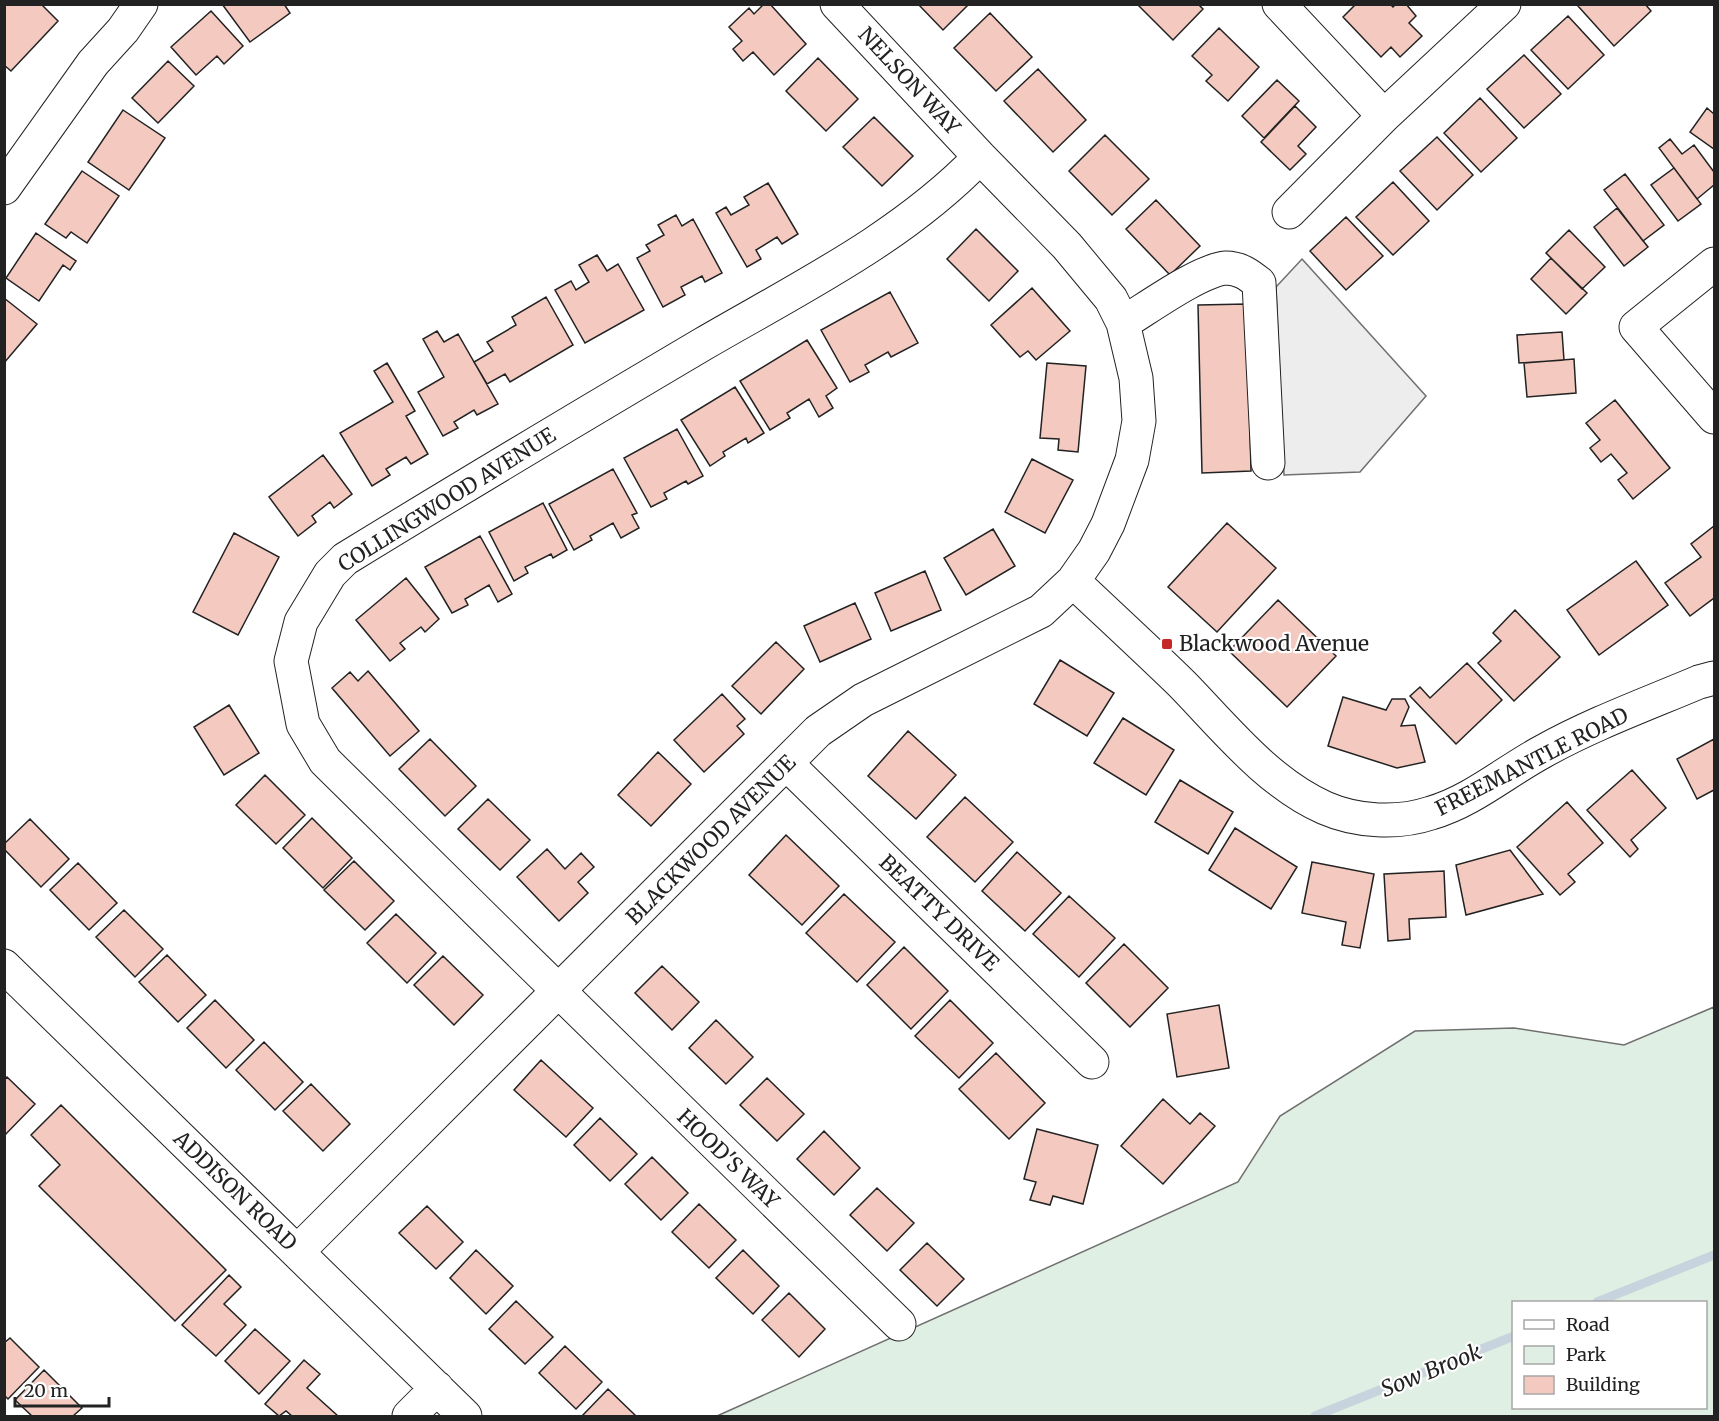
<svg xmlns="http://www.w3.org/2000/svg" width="1719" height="1421" font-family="Merriweather,serif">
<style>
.green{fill:#e0efe3;stroke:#6f6f6f;stroke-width:1.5;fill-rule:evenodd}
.parking{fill:#ededed;stroke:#6f6f6f;stroke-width:1.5}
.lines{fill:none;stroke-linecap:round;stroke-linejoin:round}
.stream{stroke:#c7d3dd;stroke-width:9}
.building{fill:#f3c9c0;stroke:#222;stroke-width:1.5}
.minor-casing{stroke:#222;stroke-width:35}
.minor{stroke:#fff;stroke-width:33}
.poi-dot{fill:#c62828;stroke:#fff;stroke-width:2}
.labels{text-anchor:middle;stroke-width:4.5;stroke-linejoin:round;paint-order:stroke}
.street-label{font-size:21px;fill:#222;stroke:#fff}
.poi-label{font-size:21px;fill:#222;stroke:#fff;text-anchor:start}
.water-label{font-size:22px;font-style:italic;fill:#222;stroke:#fff}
</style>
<rect width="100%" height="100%" fill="#fff"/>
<!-- green -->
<path class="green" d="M1714,1007v409h-997l521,-234 42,-66 135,-85 99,-3 110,17zM1514,1302h192v106h-192z"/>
<!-- parking -->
<path class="parking" d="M1302,259l124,137 -66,76 -76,3 -8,-188z"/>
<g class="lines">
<!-- stream -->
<path class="stream" d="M1597,1302l117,-47
M1315,1416l199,-80"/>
</g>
<!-- building -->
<path class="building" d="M4,4h37l17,17 -47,50 -7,-6z
M222,4h62l6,9 -40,29z
M764,4h6l36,40 -32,31 -21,-23 -10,9 -10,-12 9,-8 -13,-14 20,-19 5,6z
M918,4h51l-26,26z
M1137,4h61l5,5 -30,31z
M1356,4h34l3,3 3,-3h10l10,12 -7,7 13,13 -22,21 -9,-10 -10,10 -38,-40z
M1580,4h65l6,7 -37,35 -36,-40z
M211,11l32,35 -19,18 -7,-8 -21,19 -25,-28z
M990,13l42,44 -36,34 -42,-43z
M1568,16l36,39 -36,34 -37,-39z
M1219,28l40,39 -31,34 -22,-20 6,-6 -20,-19z
M1524,55l37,39 -37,34 -37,-39z
M818,58l40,41 -32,32 -40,-40z
M168,61l26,25 -36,37 -26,-25z
M1038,69l48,51 -33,32 -49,-51z
M1277,80l22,21 -35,37 -22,-22z
M1480,98l37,40 -36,34 -37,-39z
M1295,106l21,21 -18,19 8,8 -16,16 -29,-28z
M1707,108l7,6v35l-24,-17z
M123,110l42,28 -36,52 -41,-28z
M874,117l39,39 -31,30 -39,-39z
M1105,135l44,44 -37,36 -43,-44z
M1437,137l36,38 -36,35 -37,-39z
M1670,139l12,15 12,-9 20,27v13l-17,14 -38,-51z
M1674,168l27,36 -23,17 -27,-36z
M82,171l37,25 -32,47 -16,-11 -5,6 -21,-14z
M1625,174l39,51 -21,16 -39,-51z
M1393,182l36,39 -36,34 -37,-38z
M768,183l30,51 -16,10 -5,-7 -21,13 5,9 -14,8 -31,-54 10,-6 5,8 18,-10 -5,-8z
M1156,200l44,46 -30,29 -44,-46z
M1617,208l31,39 -24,19 -30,-39z
M676,215l6,11 11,-7 29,54 -17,9 -3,-6 -21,11 4,8 -22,12 -26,-49 13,-7 -4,-6 18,-10 -6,-10z
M1346,217l37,39 -37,34 -36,-39z
M976,229l42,42 -29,30 -42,-42z
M1569,230l36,37 -23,22 -36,-36z
M36,233l40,28 -6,9 -7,-5 -24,36 -33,-23z
M597,255l10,16 11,-7 26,46 -59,33 -30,-53 16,-9 5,9 13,-8 -10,-17z
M1551,258l36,35 -21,21 -35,-35z
M1032,288l38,43 -34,29 -8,-9 -8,6 -29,-32z
M890,292l28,51 -27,14 -3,-5 -23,13 4,7 -19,10 -29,-52z
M546,297l27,48 -63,37 -5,-8 -18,10 -13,-22 19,-11 -6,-9 29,-17 -4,-8z
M4,298l33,26 -33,39z
M1247,304l4,167 -49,2 -4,-168z
M437,331l7,11 14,-8 40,70 -21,11 -3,-5 -20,12 4,6 -15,8 -25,-44 26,-15 -21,-38z
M1562,332l2,28 -45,3 -2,-28z
M807,340l30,48 -11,8 7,12 -14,9 -10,-18 -22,14 3,5 -20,12 -30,-49z
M1574,359l2,34 -49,4 -3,-34z
M387,363l28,48 -9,5 22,38 -17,10 -5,-7 -20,12 4,6 -18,11 -32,-53 53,-31 -19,-31z
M1047,363l39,3 -8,86 -20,-2 1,-11 -19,-1z
M735,387l29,46 -16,10 -2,-5 -23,14 2,4 -15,10 -29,-46z
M1615,400l55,68 -37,31 -15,-19 9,-7 -16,-19 -10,8 -11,-14 10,-8 -14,-17z
M677,429l26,47 -15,8 -2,-3 -22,12 3,6 -16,8 -27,-49z
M323,455l29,39 -18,14 -4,-6 -18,14 4,6 -18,14 -29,-39z
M1032,459l41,21 -28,53 -40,-21z
M613,469l24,44 -5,2 7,13 -18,10 -8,-15 -23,13 2,4 -18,10 -25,-46z
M543,503l24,47 -14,8 -2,-4 -26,13 3,6 -14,8 -25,-49z
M1227,523l49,45 -59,64 -49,-45z
M1714,526v72l-24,18 -25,-33 36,-26 -10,-13z
M993,529l22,37 -49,29 -22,-37z
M234,533l45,24 -41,78 -45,-23z
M480,536l32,58 -14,8 -9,-17 -24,14 3,6 -16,8 -27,-46z
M1636,561l32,44 -69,50 -32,-45z
M925,571l16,39 -50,21 -16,-38z
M406,578l33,41 -14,13 -4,-5 -21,16 5,6 -15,12 -34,-41z
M1278,600l58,56 -49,51 -58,-56z
M855,603l16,36 -51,23 -16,-36z
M1515,610l45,47 -46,44 -36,-38 23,-22 -8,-8z
M776,642l28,27 -43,45 -29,-28z
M1060,660l54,33 -27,43 -53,-32z
M1467,663l35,37 -46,44 -46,-48 10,-9 10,11z
M368,671l51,60 -29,25 -58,-68 18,-16 8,9z
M722,694l23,25 -8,7 7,8 -40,38 -30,-32z
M1343,697l43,13 6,-11h13l4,8 -8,19 14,-1 10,37 -28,6 -69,-22z
M229,705l30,48 -35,22 -30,-48z
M1123,718l51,32 -28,45 -52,-32z
M908,731l48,44 -40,44 -48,-43z
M430,739l46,47 -31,30 -46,-47z
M1714,739v51l-17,9 -20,-40z
M658,752l33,32 -40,42 -33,-31z
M1632,770l34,38 -35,32 7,9 -8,8 -43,-47z
M265,775l40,40 -29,29 -40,-39z
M1180,780l53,32 -25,42 -53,-32z
M965,797l48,45 -38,40 -48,-45z
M488,799l42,41 -30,30 -42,-41z
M1567,802l36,41 -35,31 7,8 -15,13 -43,-48z
M312,818l40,40 -29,30 -40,-40z
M30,819l39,40 -28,28 -37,-38v-5z
M1235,828l62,39 -26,42 -62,-39z
M786,835l53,51 -37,39 -53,-50z
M547,849l18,20 16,-16 13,14 -16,15 10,11 -29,28 -42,-44z
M1510,850l33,44 -77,21 -10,-50z
M1017,852l44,41 -36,38 -43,-40z
M354,861l40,40 -29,29 -41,-40z
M1312,862l62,12 -14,74 -18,-3 4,-23 -44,-9z
M78,863l39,40 -28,27 -39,-40z
M1444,871l2,46 -37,2 1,20 -22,2 -4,-67z
M844,894l51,48 -38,40 -51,-49z
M1069,896l46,42 -36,39 -46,-43z
M124,910l39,39 -28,28 -39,-40z
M396,914l40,39 -29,30 -40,-40z
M1124,944l44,44 -38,39 -44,-44z
M904,947l44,44 -37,38 -44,-44z
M167,955l39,40 -28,27 -39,-40z
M443,956l40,39 -29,30 -40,-40z
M662,966l37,36 -27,28 -37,-37z
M215,1000l39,40 -28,28 -39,-40z
M950,1000l43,43 -34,35 -44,-42z
M1219,1005l10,63 -52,9 -10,-63z
M716,1020l37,37 -27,27 -37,-36z
M264,1042l39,40 -28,28 -39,-40z
M996,1053l49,50 -36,36 -50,-50z
M541,1060l52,48 -27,29 -52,-47z
M7,1077l28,27 -31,32v-56z
M767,1078l37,36 -27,27 -37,-36z
M311,1084l39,40 -27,27 -40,-40z
M1163,1099l27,25 10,-11 15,13 -52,58 -42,-38z
M61,1105l165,165 -51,51 -136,-135 21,-21 -29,-30z
M600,1118l37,36 -27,27 -36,-36z
M1037,1129l61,16 -15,59 -30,-8 -3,9 -20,-5 6,-18 -12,-3z
M824,1131l36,37 -26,27 -37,-36z
M652,1157l36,36 -27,27 -36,-36z
M877,1188l37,35 -27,28 -37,-36z
M699,1204l37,36 -27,28 -37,-36z
M427,1206l36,36 -27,27 -37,-36z
M927,1243l37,36 -27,27 -37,-36z
M476,1250l37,36 -27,28 -36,-36z
M743,1250l36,36 -26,28 -37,-36z
M229,1275l12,12 -17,17 22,21 -30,31 -34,-31z
M789,1293l36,36 -26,28 -37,-37z
M516,1301l37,36 -28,27 -36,-35z
M255,1329l35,32 -31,33 -34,-33z
M10,1338l29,29 -31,32 -4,-4v-52z
M565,1346l37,36 -26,27 -37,-36z
M304,1360l16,14 -13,14 31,28h-46l-6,-5 -7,5 -14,-12z
M44,1370l38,38 -9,8h-41l-17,-16z
M608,1389l28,27h-54z"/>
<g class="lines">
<defs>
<path id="minor" d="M1279,4l105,112 120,-112
M4,188l89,-125 30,-33 18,-26
M1289,212l95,-96
M1714,264l-78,63 78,90
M1123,323c25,-15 77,-53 103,-55 14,0 23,7 33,15l9,180
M1073,581c36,34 73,68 109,103 42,43 86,99 143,124 32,14 73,16 106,5 41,-12 74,-41 111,-61 50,-28 105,-48 157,-70l15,-4
M787,764l305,298
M4,966l461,450
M297,1252l521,-521 45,-31 178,-89 32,-30 21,-30 14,-27 24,-64 7,-39 -3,-43 -13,-55 -12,-24 -44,-53 -87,-89 -143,-153
M899,1324c-193,-187 -383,-375 -574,-563l-22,-37 -12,-63 10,-39 29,-48 15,-15c119,-73 238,-144 358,-215 96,-56 199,-106 277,-187
M409,1416l28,-28"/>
</defs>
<!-- minor casing -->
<use href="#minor" class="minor-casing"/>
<!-- minor -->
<use href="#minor" class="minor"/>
</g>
<!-- markers -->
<rect class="poi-dot" x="1161" y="638" width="12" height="12" rx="3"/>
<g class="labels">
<!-- street labels -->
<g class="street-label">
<text transform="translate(909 81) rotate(47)" y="7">NELSON WAY</text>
<text transform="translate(447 500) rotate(-32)" y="7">COLLINGWOOD AVENUE</text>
<text transform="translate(1532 762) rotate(-27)" y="7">FREEMANTLE ROAD</text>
<text transform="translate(711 840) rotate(-45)" y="7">BLACKWOOD AVENUE</text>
<text transform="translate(939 913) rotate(44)" y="7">BEATTY DRIVE</text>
<text transform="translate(728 1159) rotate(44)" y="7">HOOD'S WAY</text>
<text transform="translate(235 1191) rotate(44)" y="7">ADDISON ROAD</text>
</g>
<!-- poi labels -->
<g class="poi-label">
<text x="1179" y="651">Blackwood Avenue</text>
</g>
<!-- water labels -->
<g class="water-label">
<text transform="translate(1431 1370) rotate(-22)" y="8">Sow Brook</text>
</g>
</g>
<!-- border -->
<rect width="1719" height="1421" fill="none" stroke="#222222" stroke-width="12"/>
<!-- legend -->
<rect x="1512" y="1301" width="195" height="108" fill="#ffffff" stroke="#a7a7a7" stroke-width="1.5"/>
<rect x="1524" y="1320" width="30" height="9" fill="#ffffff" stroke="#a7a7a7" stroke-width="1.5"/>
<text x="1566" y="1331" font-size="18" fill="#222222">Road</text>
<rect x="1524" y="1346" width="30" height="18" fill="#e0efe3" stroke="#a7a7a7" stroke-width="1.5"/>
<text x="1566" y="1361" font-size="18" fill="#222222">Park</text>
<rect x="1524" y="1376" width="30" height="18" fill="#f3c9c0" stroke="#a7a7a7" stroke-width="1.5"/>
<text x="1566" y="1391" font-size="18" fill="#222222">Building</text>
<!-- scale -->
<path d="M15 1397v9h94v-9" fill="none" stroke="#222222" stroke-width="3"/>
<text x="24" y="1397" font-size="18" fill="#222222" stroke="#ffffff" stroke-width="4.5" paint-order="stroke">20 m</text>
</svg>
